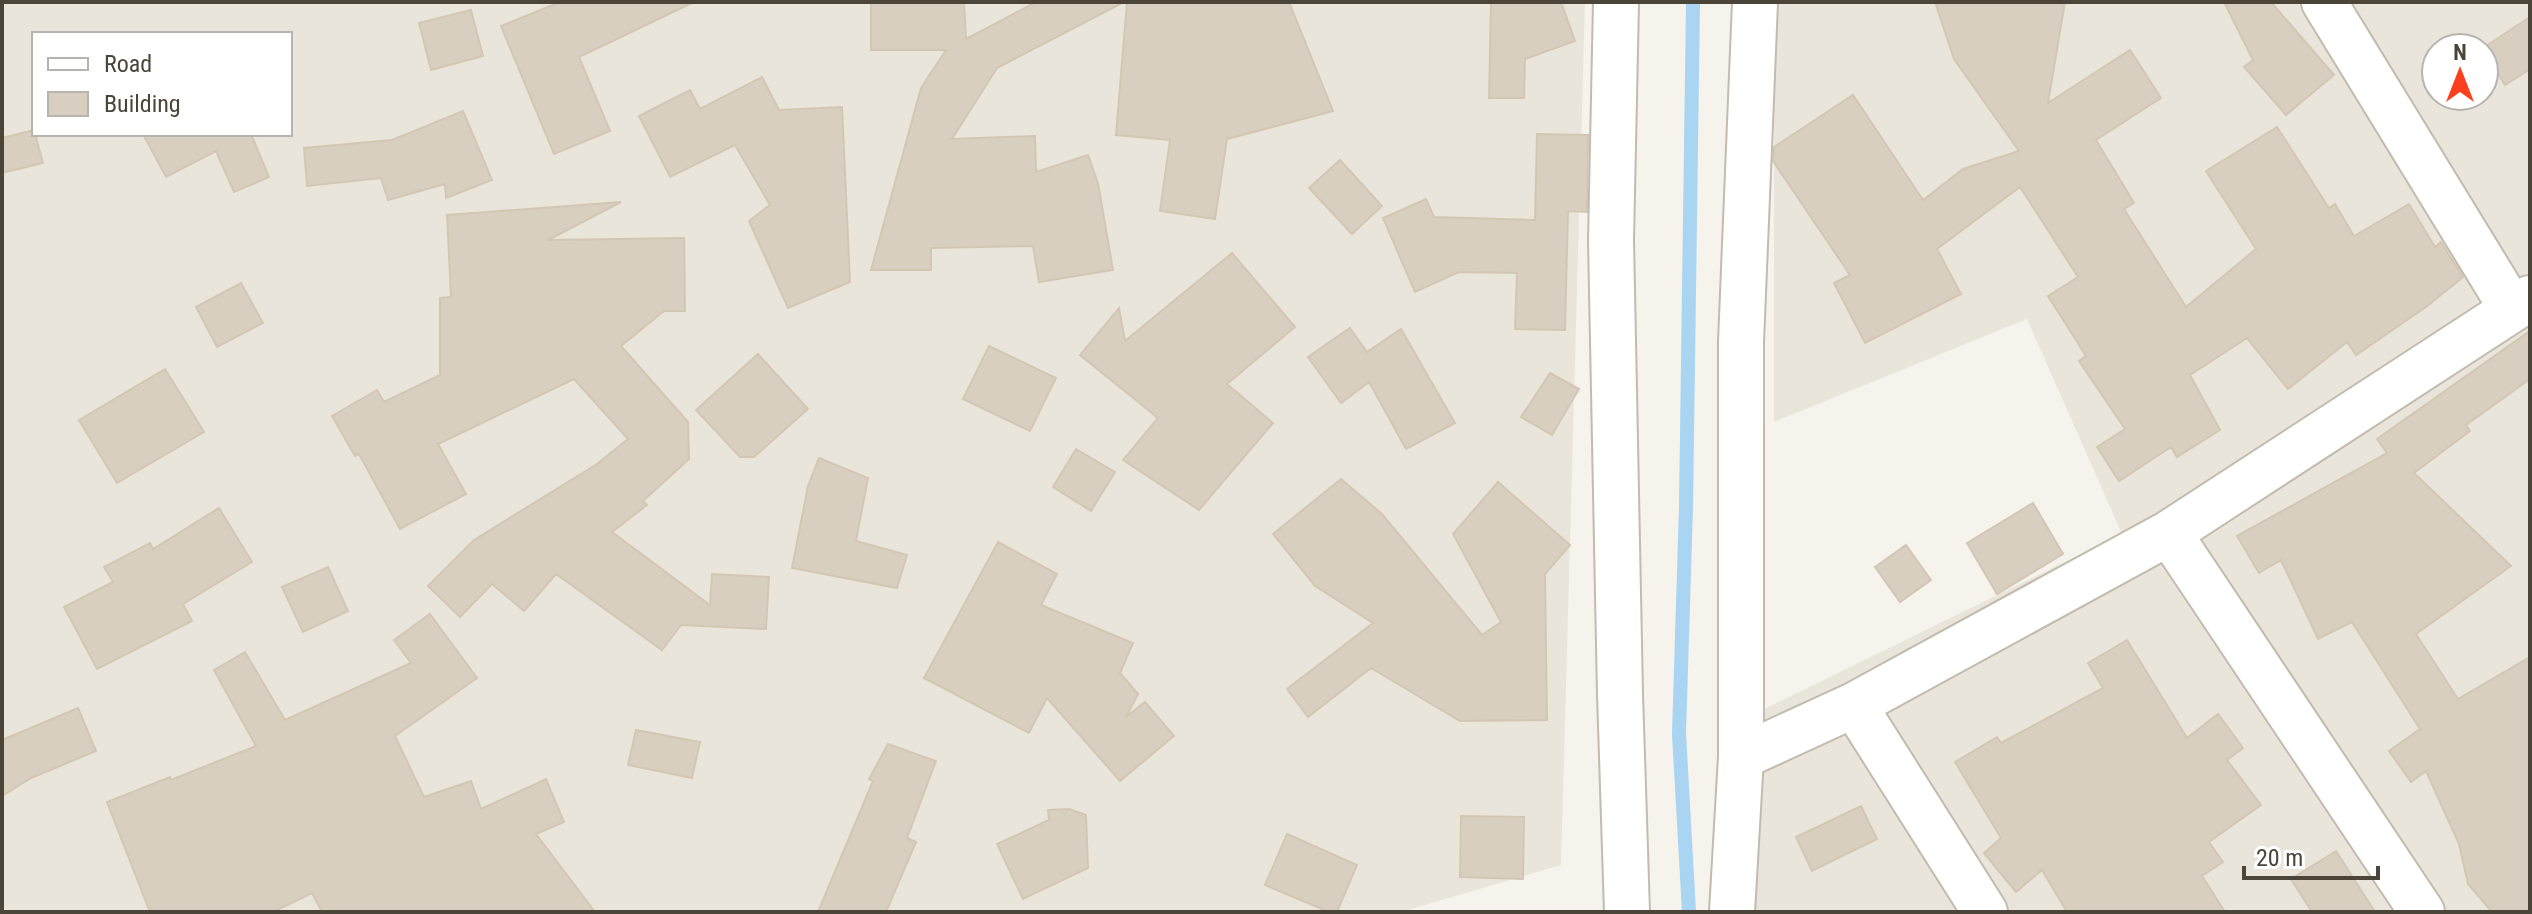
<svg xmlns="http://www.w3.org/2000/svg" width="2532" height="914" font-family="'Roboto Condensed',sans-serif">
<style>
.residential{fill:#eae5da;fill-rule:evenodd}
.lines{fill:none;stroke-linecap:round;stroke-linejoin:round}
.stream{stroke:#a9d4f2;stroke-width:14}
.building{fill:#d8cfc1;stroke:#d3c7b4;stroke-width:2}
.minor-casing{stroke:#c2bbae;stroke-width:48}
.minor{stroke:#fff;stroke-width:44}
</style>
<rect width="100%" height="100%" fill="#f6f3ec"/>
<!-- residential -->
<path class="residential" d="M2,2h1583l-24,863 -160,47h-1399zM34,34h256v100h-256z
M1774,2h756v910h-808l4,-184 396,-194 -95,-215 -253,103zM2436,48h48v48h-48z"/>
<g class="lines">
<!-- stream -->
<path class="stream" d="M1689,912l-10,-178 7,-227 7,-505"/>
</g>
<!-- building -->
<path class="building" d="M560,2h134l-115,55 31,74 -56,23 -53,-128z
M871,2h93l2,37 70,-37h88l-127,66 -45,71 83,-3 1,36 52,-17 10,28 15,87 -74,12 -6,-36 -102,2v22h-60l50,-182 25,-38h-75z
M1127,2h162l44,109 -106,28 -12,80 -55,-8 10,-71 -54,-5z
M1491,2h70l14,39 -50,18 -1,39h-35z
M1935,2h130l-17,101 82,-53 31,48 -65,42 38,63 -10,6 62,98 70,-58 -50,-78 71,-44 52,81 6,-4 19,32 55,-32 26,43 6,-5 22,35 -37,30 -70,48 -9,-13 -59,47 -41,-51 -57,37 30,55 -43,27 -6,-10 -52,34 -22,-34 28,-18 -46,-68 7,-5 -38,-60 30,-19 -58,-90 -83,62 24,45 -96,49 -31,-60 16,-8 -77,-114 1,-14 79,-52 70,105 40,-31 56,-18 -65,-92z
M2224,2h47l63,73 -48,40 -42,-48 9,-7z
M471,10l12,46 -52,14 -12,-47z
M2530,17v52l-25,16 -22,-37z
M762,77l17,33 63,-3 8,175 -62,26 -39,-87 21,-16 -35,-60 -65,32 -31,-61 51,-26 10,19z
M463,111l29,69 -46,18 -1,-14 -57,16 -7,-22 -74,8 -3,-38 88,-8z
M34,130l9,33 -41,10v-35z
M143,134h108l18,43 -35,15 -18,-41 -50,26z
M1537,134l51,1 -1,77 -19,-1 -3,119 -50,-1 2,-56 -58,-1 -44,20 -32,-74 43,-19 8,18 101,3z
M1340,160l42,46 -30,28 -43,-46z
M621,202l-73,38 136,-2 1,73h-21l-43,35 67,76 1,37 -46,42 4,4 -35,27 98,73 2,-31 57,3 -3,52 -85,-4 -19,25 -106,-76 -32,37 -32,-27 -32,33 -32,-31 46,-46 123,-76 31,-25 -54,-60 -136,65 28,50 -66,35 -41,-75 -4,2 -23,-40 45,-26 7,12 56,-27v-77l11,-1 -4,-82z
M1232,253l63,74 -68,57 46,39 -74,87 -76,-50 35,-42 -78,-63 39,-47 6,33z
M241,283l22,40 -46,24 -21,-40z
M1350,328l17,24 34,-23 54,94 -49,26 -37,-67 -28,21 -33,-46z
M2530,331v48l-64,46 4,6 -56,42 97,93 -95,68 42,65 72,-42v255h-38l-24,-28 -9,-40 -33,-73 -15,11 -22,-31 31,-22 -68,-107 -34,17 -37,-79 -22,13 -22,-37 150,-83 -10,-14z
M989,346l67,32 -26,53 -67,-32z
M758,354l50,55 -54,48h-14l-44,-47z
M165,369l39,63 -87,51 -38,-63z
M1550,373l29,16 -27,46 -31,-18z
M1076,449l39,23 -24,39 -38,-24z
M819,458l49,20 -12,63 51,14 -10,33 -105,-20 16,-82z
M1341,479l41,35 100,121 19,-13 -48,-88 45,-52 72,63 -25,29 2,146 -87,1 -89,-53 -63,49 -21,-28 86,-66 -58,-37 -42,-52z
M2033,503l30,51 -66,40 -30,-51z
M219,508l33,54 -69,42 9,17 -95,48 -33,-62 49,-25 -9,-15 46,-24 3,6z
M998,542l59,32 -16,31 92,38 -13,30 18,21 -12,23 19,-15 29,34 -54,45 -73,-83 -18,35 -105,-55z
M1906,545l25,35 -31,22 -25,-35z
M328,567l20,44 -45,21 -21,-45z
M430,614l47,64 -82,58 29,61 47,-16 10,28 65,-30 18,43 -28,12 59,78h-273l-10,-19 -39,19h-123l-43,-110 63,-25 1,3 85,-34 -42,-76 31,-18 40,68 126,-57 -17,-23z
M2127,640l60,98 31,-24 25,34 -16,12 34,45 -52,37 14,20 -21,14 23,36h-158l-25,-42 -26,22 -32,-39 17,-15 -46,-76 42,-25 4,6 102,-55 -15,-25z
M78,708l18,43 -65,27 -29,18v-56z
M636,730l64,12 -8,36 -64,-13z
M888,744l48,17 -29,77 9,4 -30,70h-68l55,-131 -4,-2z
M1861,806l16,33 -65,32 -16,-34z
M1069,809l17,6 2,53 -65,31 -26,-55 52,-24 -1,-10z
M1461,816l63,1 -1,62 -63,-2z
M1287,834l70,31 -20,47h-8l-64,-27z
M2336,851l39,61h-63l-21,-33z"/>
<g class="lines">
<defs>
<path id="minor" d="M1616,2l-5,238 9,454 7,218
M2324,2l188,307
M2169,533l253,379
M1854,705l131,207
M1741,757l113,-52 315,-172 361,-235
M1732,912l9,-155v-415l14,-340"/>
</defs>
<!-- minor casing -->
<use href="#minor" class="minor-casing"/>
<!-- minor -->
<use href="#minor" class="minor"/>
</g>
<!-- border -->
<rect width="2532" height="914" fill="none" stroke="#4b4439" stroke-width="8"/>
<!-- legend -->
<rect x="32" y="32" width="260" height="104" fill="#ffffff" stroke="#b7b4b0" stroke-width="2"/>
<rect x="48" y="58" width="40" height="12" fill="#ffffff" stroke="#b7b4b0" stroke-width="2"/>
<text x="104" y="72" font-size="24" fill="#4b4439">Road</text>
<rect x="48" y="92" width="40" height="24" fill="#d8cfc1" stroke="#b7b4b0" stroke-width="2"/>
<text x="104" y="112" font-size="24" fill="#4b4439">Building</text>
<!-- north arrow -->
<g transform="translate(2460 72)"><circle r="38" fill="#ffffff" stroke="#b7b4b0" stroke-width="2"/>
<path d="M0-6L14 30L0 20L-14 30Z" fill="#fc3f1d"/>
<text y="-12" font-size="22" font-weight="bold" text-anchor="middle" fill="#4b4439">N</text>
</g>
<!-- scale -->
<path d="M2244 866v12h134v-12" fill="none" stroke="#4b4439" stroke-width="4"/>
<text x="2256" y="866" font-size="24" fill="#4b4439" stroke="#ffffff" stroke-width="6" paint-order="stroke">20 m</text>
</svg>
